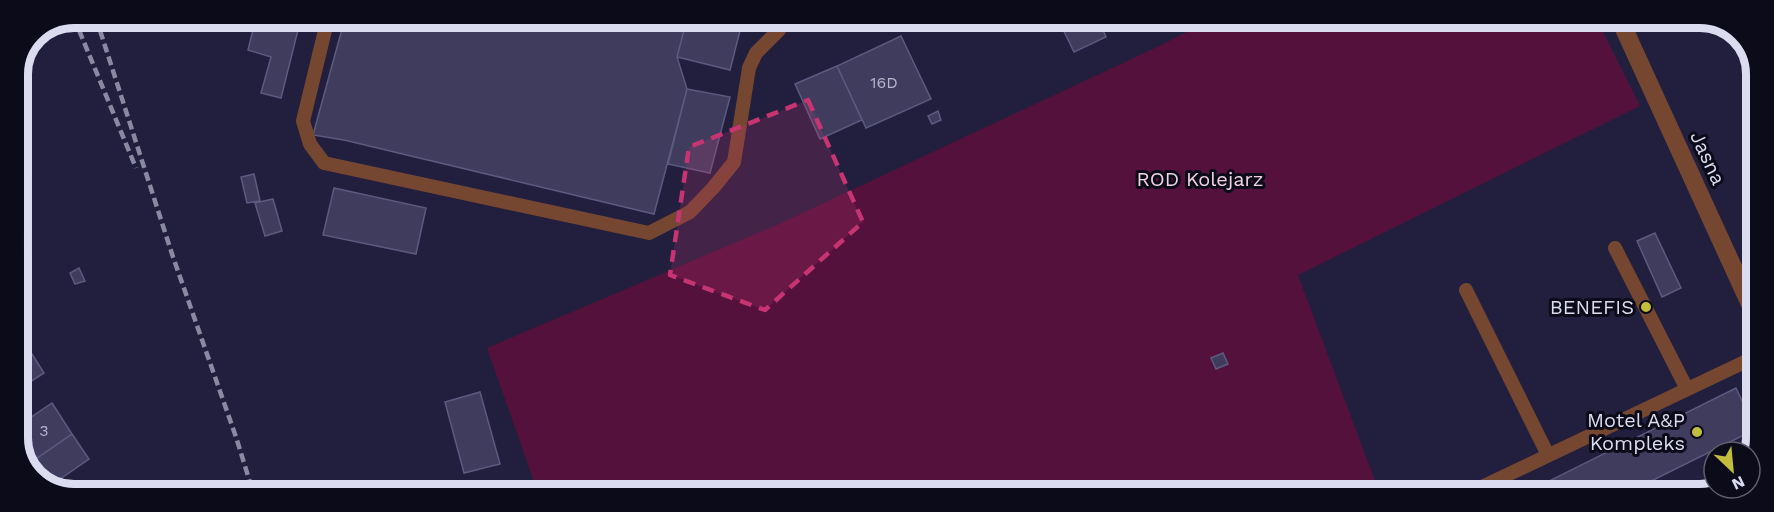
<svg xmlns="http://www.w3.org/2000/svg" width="1774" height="512" font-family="'Work Sans',sans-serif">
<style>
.green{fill:#53113b}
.building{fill:#3f3c5e;stroke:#5c5a7f;stroke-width:1.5}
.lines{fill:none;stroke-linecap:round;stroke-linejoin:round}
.lane{stroke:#764730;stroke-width:14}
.street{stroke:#764730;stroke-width:18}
.rail{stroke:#8a89a2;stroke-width:4.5;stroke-dasharray:9 4.5;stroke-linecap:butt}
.marked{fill:#c63572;fill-opacity:0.2;stroke:#c63572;stroke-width:4.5;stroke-dasharray:12 8;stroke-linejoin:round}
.poi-dot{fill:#c3bd3e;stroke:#0c0b19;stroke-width:2}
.labels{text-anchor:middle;stroke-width:6;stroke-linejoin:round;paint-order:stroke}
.number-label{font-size:16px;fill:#b5b4cc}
.street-label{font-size:20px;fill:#dcdcf1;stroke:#0c0b19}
.park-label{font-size:20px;fill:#f0d2e1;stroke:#0c0b19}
.poi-label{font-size:20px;fill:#dcdcf1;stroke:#0c0b19;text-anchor:end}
.rim{fill:none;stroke:#dcdcf1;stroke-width:8}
</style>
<rect width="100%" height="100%" fill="#221f3e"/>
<!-- green -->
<path class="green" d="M1212,19l385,1 43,86 -342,169 82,219 -842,-1 -51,-145 290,-123 380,-178z"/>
<!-- building -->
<path class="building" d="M256,18h45l-20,80 -20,-5 10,-36 -23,-7z
M345,18l342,1 -10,38 10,32 -33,125 -310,-74 -31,-5z
M687,19h56l-13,51 -53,-13z
M1058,19h40l8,18 -32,15z
M1295,19h28l-22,11z
M901,36l30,63 -65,29 -29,-62z
M837,66l25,54 -42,19 -25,-55z
M687,89l43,8 -20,76 -42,-9z
M938,111l3,9 -9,4 -4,-8z
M254,174l6,27 -13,2 -6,-26z
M334,188l92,20 -10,46 -93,-19z
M273,199l9,32 -17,5 -10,-33z
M1655,233l26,55 -19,9 -25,-56z
M79,268l6,13 -10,3 -5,-11z
M22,338l22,35 -20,13 -6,-10v-35z
M1223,353l5,11 -12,5 -5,-11z
M1736,388l18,38v4l-129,64h-102z
M480,392l20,72 -36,9 -19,-71z
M52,403l20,31 -39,27 -12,-18 -3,1v-18z
M72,434l17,25 -39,27 -17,-25z"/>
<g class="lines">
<!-- lane -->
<path class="lane" d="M328,18l-25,103 7,23 14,19 325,70 41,-21 23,-24 21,-26 15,-94 7,-15 23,-23 7,-11
M1615,248l72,141
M1466,290l82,165
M1467,494l288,-137"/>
<!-- street -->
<path class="street" d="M1620,20l135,295"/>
<!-- rail -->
<path class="rail" d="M74,18l62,150
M96,18l77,239 63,180 17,55"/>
</g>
<!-- marked area -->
<path class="marked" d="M808,100l55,122 -98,88 -95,-35 19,-128z"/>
<!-- markers -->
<g class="poi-dot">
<circle cx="1646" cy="307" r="6"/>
<circle cx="1697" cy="432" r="6"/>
</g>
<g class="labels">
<!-- number labels -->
<g class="number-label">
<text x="884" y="88">16D</text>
<text x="44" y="436">3</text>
</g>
<!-- street labels -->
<g class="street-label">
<text transform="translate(1708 158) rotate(65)" y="7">Jasna</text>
</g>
<!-- park labels -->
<g class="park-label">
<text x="1200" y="186">ROD Kolejarz</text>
</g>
<!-- poi labels -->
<g class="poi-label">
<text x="1634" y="314">BENEFIS</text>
<text x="1685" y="427">Motel A&amp;P<tspan x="1685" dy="23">Kompleks</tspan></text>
</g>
</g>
<!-- crop -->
<path d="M0 0H1774V512H0ZM74 28H1700A46 46 0 0 1 1746 74V438A46 46 0 0 1 1700 484H74A46 46 0 0 1 28 438V74A46 46 0 0 1 74 28Z" fill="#0c0b19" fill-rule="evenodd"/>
<path class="rim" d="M74 28H1700A46 46 0 0 1 1746 74V438A46 46 0 0 1 1700 484H74A46 46 0 0 1 28 438V74A46 46 0 0 1 74 28Z"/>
<!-- north arrow -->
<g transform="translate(1732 470) rotate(154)"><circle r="28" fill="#0c0b19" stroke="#5f5f6f" stroke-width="1.5"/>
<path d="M0-4.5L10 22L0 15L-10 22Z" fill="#c3bd3e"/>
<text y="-9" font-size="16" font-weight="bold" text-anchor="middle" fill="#dcdcf1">N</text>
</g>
</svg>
